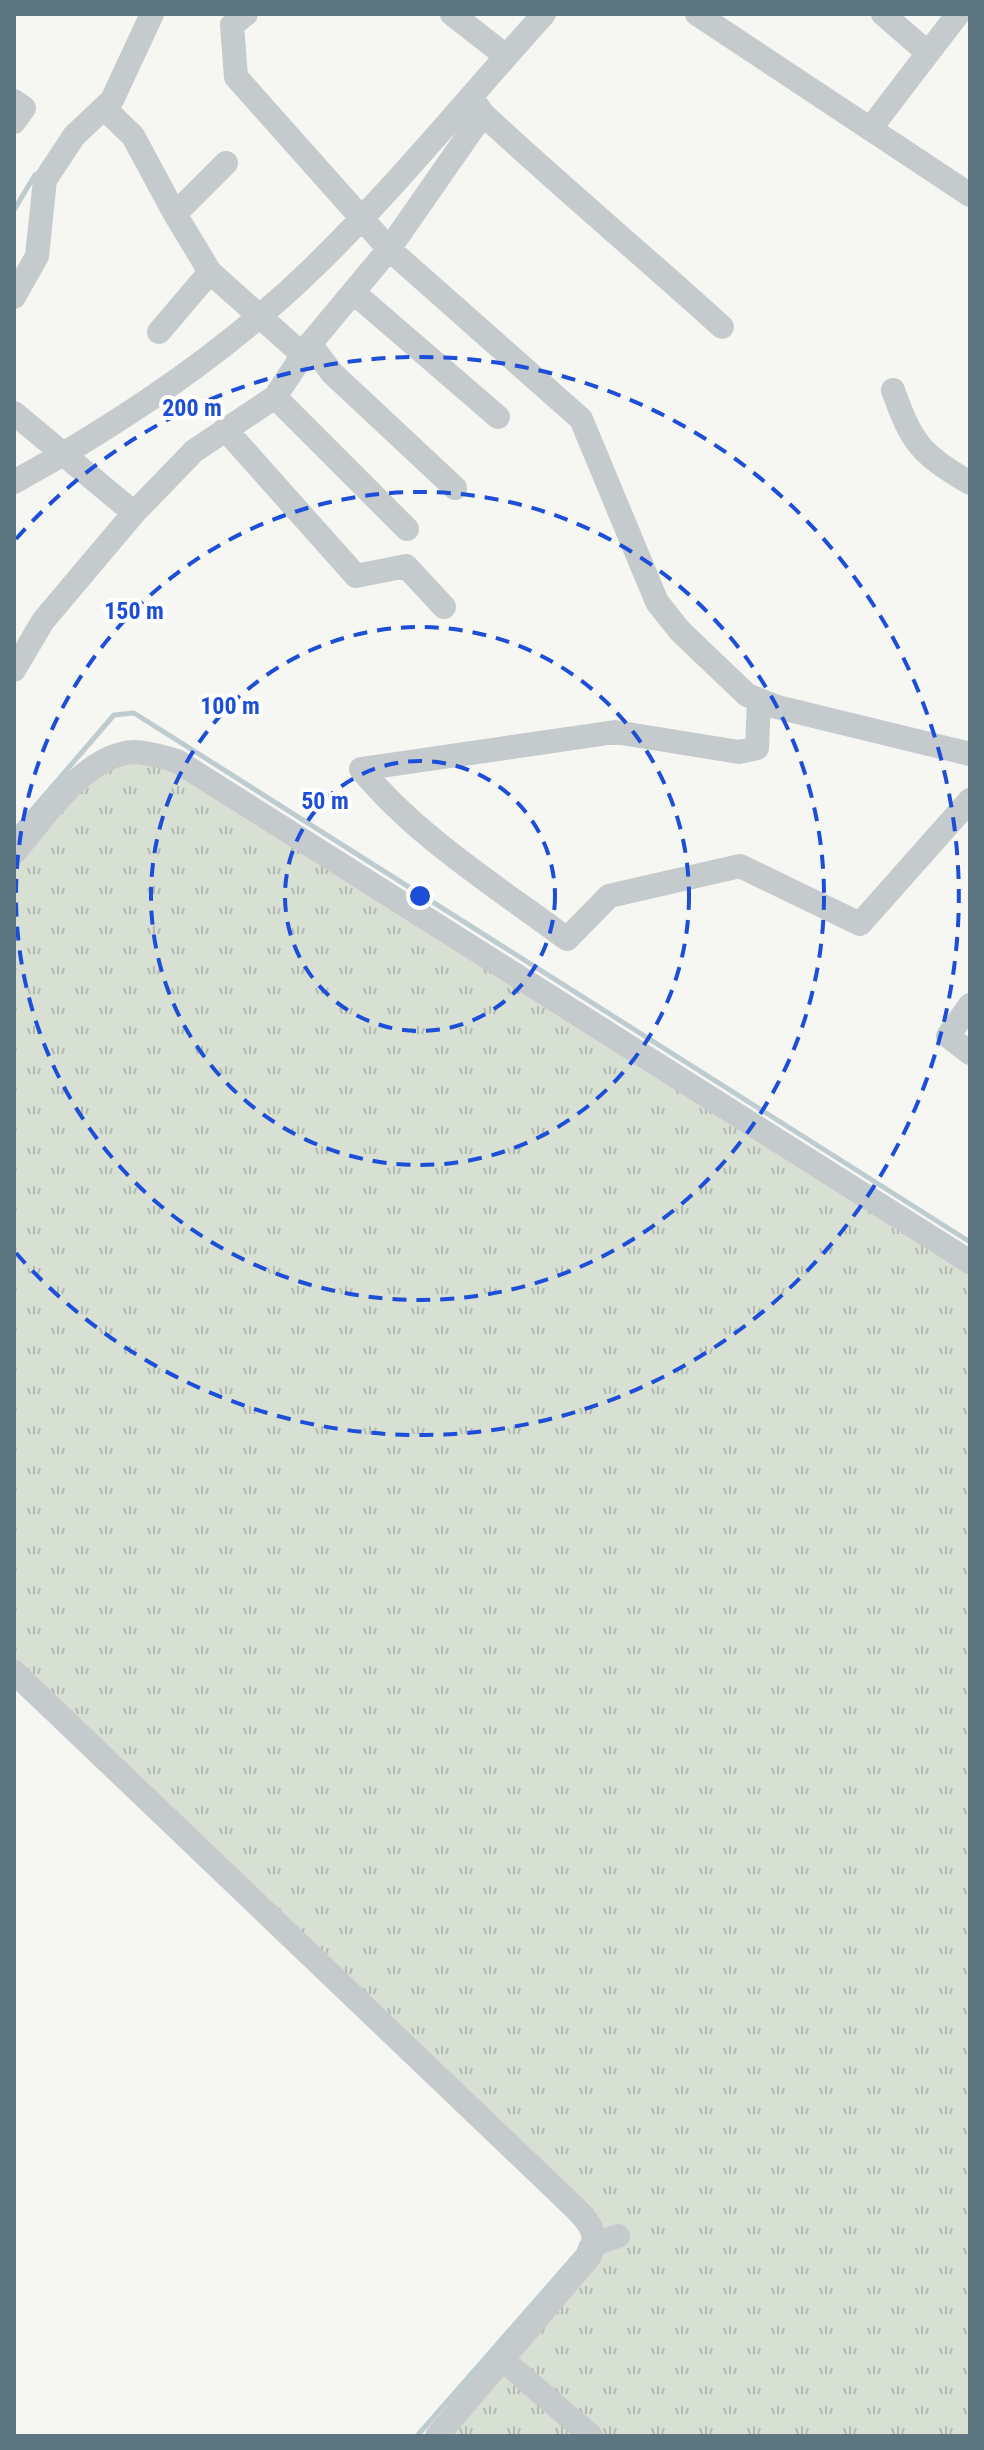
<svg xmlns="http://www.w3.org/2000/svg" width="984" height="2450" font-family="'Roboto Condensed',sans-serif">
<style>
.grass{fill:url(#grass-tufts)}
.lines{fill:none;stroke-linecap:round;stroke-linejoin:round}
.stream{stroke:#beccd0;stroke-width:5}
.minor{stroke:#c5cacd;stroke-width:24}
.ring{fill:none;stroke:#1d4ed8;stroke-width:4;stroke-dasharray:14 10}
.centre{fill:#1d4ed8;stroke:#fff;stroke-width:4}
.ring-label{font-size:24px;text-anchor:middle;font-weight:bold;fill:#1d4ed8;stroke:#fff;stroke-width:8;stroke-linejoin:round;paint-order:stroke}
</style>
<defs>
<pattern id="grass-tufts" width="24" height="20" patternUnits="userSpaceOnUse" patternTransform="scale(2)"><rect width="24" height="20" fill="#d8dfd3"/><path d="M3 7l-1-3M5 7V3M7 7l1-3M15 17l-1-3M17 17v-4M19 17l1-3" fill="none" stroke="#b2b9b1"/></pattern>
</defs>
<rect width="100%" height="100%" fill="#f6f6f2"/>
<!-- grass -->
<path class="grass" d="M160,761l810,507v1168h-370l-84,-75 86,-110 -588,-587v-803l93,-96z
M508,2374l75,62h-137l52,-60z"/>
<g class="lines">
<!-- stream -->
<path class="stream" d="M14,210l21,-35
M14,831l100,-116 20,-2 836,529
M417,2436l162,-185 3,-8"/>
<!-- minor -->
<path class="minor" d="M246,14l-14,11 4,52 153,172 192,170 76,183 23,29 67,64 30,12 193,47
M452,14l54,42
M697,14l273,181
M883,14l45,39
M14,101l10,7 -10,14
M474,101l9,13c78,73 160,141 239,213
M104,108l29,28 42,78 35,58 93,83
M870,129l88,-115
M175,214l51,-51
M353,292l145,125
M14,297l23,-41 8,-76 29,-44 38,-36 40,-86
M159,332l51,-60
M310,344l22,29 123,115
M893,390c19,54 28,64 77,93
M275,397l132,132
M14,413l120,100
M225,429l131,147 50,-10 38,41
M14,482c107,-59 213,-130 301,-216 80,-78 154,-169 229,-252
M14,670l29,-49 91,-108 60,-62 81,-54 35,-53 79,-95 94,-135
M361,769c57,69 135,117 206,170l42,-43 131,-30 120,58 110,-124
M361,769l254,-37 124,20 18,-4 2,-48
M14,853c30,-35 71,-99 120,-101 15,0 29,5 43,9l793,501
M970,1005l-22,31 22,17
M14,1672l560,535c16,16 25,26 16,49l-153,180
M595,2244l23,-8
M503,2360l88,76"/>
</g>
<!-- distance rings -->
<g class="ring">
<circle cx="420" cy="896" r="135"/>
<circle cx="420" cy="896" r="269"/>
<circle cx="420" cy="896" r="404"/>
<path d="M16 539A539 539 0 1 1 16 1253"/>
</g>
<circle cx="420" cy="896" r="12" class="centre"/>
<g class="ring-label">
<text x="192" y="416">200 m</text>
<text x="134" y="619">150 m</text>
<text x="230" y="714">100 m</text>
<text x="325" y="809">50 m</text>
</g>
<!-- border -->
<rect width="984" height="2450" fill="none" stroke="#5e7681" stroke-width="32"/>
</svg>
